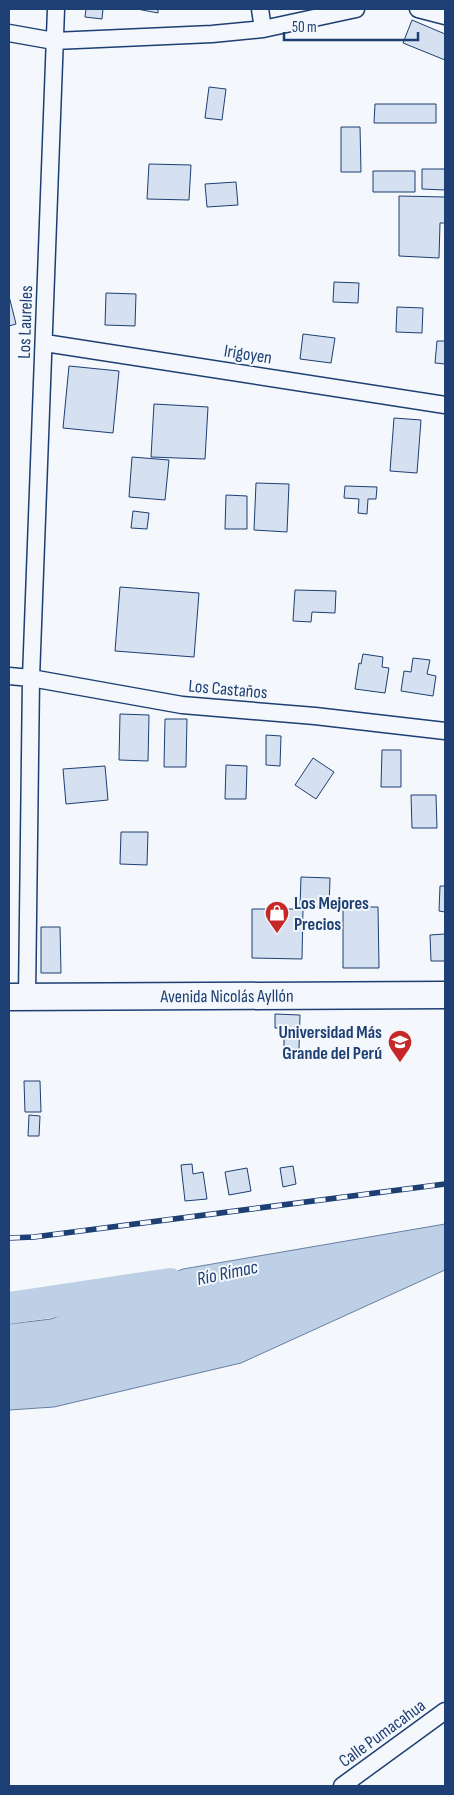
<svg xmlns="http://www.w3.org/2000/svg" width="454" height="1795" font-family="'Sofia Sans Condensed',sans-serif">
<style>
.water{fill:#bed0e5;stroke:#687fa3}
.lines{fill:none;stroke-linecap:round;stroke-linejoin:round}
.river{stroke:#bed0e5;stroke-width:32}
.building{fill:#d5e0f0;stroke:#1d3f73}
.minor-casing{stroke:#1d3f73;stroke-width:19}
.trunk-casing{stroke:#1d3f73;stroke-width:29}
.minor{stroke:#f4f7fb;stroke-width:16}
.trunk{stroke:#f4f7fb;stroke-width:26}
.rail-casing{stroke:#1d3f73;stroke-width:5.5}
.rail{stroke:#f4f7fb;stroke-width:4;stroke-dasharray:11;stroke-linecap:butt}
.labels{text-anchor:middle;stroke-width:4;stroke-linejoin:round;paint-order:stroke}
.street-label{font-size:18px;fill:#1d3f73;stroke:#f4f7fb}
.poi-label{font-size:18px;font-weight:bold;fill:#1d3f73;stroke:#f4f7fb;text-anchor:start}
.water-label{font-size:19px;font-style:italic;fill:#1d3f73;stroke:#f4f7fb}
</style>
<rect width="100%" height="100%" fill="#f4f7fb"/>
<!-- water -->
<path class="water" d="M445,1224v46l-204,93 -187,44 -45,3v-86l42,-5 132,-50z"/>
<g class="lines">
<!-- river -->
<path class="river" d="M9,1308l161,-24"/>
</g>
<!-- building -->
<path class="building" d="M86,9h17l-1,10 -17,-2z
M137,9h21v4z
M412,20l33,14v26l-42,-17z
M209,87l17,2 -4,31 -17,-2z
M375,104h61v19h-62z
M341,127h19l1,45h-20z
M149,164l42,1 -2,35 -42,-1z
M422,169h23v21l-23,-1z
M373,171h42v21h-42z
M236,182l2,23 -31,2 -2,-23z
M399,196l46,1v26h-5l-1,35 -40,-2z
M334,282l25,1 -1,20 -25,-1z
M106,293l30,1 -1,32 -30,-1z
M9,296l7,28 -7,2z
M397,307l26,1 -1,25 -26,-1z
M303,334l32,4 -4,25 -31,-4z
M437,341h8v23l-10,-1z
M69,366l50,5 -6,62 -50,-5z
M154,404l54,3 -3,52 -54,-2z
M394,418l27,2 -4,53 -27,-2z
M132,457l37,3 -4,40 -36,-3z
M256,483l33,1 -2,48 -33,-2z
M345,486l32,1 -1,12h-8l-1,15 -9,-1 1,-14 -15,-1z
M226,495l21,1v33h-22z
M133,511l16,2 -2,16 -16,-1z
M120,587l79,6 -5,64 -79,-6z
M295,590l41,1 -1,22 -23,-1 -1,10 -18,-1z
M363,654l20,3 -1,10 7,1 -4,25 -30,-4 4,-26 2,1z
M413,658l17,2 -3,14 9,2 -3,20 -32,-5 3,-20 7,1z
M120,714l29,1 -1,46 -29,-1z
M165,719h22l-1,48h-22z
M266,735l15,1 -1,30 -14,-1z
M382,750h19v37h-20z
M313,758l21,14 -18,27 -21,-14z
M226,765l21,1 -1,33h-21z
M105,766l3,34 -42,4 -3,-35z
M411,795h25l1,33h-25z
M121,832h27l-1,33 -27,-1z
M301,877l29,1 -1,30 -29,-1z
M440,886h5v26l-6,-1z
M343,907h35l1,61h-36z
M252,909h51l-1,50 -50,-1z
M41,927h19l1,46h-20z
M445,934v27h-14l-1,-26z
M275,1014l25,1 -1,34 -15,-1v-20h-9z
M24,1081h16l1,31h-16z
M29,1115l11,1 -1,20h-11z
M192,1164l1,10 10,-2 4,27 -22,2 -4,-36z
M293,1166l3,18 -13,3 -3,-19z
M247,1168l4,23 -22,4 -4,-23z"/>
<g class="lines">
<defs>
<path id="minor" d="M260,9l3,20
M418,9l27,7
M9,33l45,8 158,-7 51,-5 93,-20
M45,343l400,62
M9,676l22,2 151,27 133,11 130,15
M27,997l4,-319 25,-669
M342,1786l103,-75"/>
<g id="trunk">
<path id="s1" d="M9,997l436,-2"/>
</g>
</defs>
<!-- minor casing -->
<use href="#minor" class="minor-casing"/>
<!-- trunk casing -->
<use href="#trunk" class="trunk-casing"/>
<!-- minor -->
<use href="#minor" class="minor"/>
<!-- trunk -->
<use href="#trunk" class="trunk"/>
<defs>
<path id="rail" d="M9,1238l25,-1 411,-53"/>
</defs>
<!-- rail casing -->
<use href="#rail" class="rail-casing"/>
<!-- rail -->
<use href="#rail" class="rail"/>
</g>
<!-- icons -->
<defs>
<symbol id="shop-pin" viewBox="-11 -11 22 30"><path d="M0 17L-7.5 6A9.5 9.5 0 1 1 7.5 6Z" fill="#c62828" stroke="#f4f7fb"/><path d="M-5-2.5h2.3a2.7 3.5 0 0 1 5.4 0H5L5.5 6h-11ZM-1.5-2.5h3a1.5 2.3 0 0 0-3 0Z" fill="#fff"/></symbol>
<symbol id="school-pin" viewBox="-11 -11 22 30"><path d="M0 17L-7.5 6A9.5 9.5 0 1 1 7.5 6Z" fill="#c62828" stroke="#f4f7fb"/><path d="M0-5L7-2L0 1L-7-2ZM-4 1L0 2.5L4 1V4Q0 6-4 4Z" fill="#fff"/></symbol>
</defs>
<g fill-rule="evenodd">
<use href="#shop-pin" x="263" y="899" width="28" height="38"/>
<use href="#school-pin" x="386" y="1028" width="28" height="38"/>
</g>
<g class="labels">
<!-- street labels -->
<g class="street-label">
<text transform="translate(25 322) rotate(-88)" y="6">Los Laureles</text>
<text transform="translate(248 354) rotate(9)" y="6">Irigoyen</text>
<text transform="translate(228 689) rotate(5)" y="6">Los Castaños</text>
<text dy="6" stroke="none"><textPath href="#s1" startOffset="218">Avenida Nicolás Ayllón</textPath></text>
<text transform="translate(382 1733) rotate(-36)" y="6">Calle Pumacahua</text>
</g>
<!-- poi labels -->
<g class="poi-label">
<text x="294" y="909">Los Mejores<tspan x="294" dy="21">Precios</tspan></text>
<text x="382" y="1038" text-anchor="end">Universidad Más<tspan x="382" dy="21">Grande del Perú</tspan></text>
</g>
<!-- water labels -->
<g class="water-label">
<text transform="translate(227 1272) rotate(-12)" y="7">Río Rímac</text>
</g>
</g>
<!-- border -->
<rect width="454" height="1795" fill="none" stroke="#1d3f73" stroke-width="20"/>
<!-- scale -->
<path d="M284 32v8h134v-8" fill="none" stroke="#1d3f73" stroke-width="2.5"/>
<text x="292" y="32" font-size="15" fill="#1d3f73" stroke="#f4f7fb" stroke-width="4" paint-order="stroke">50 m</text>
</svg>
